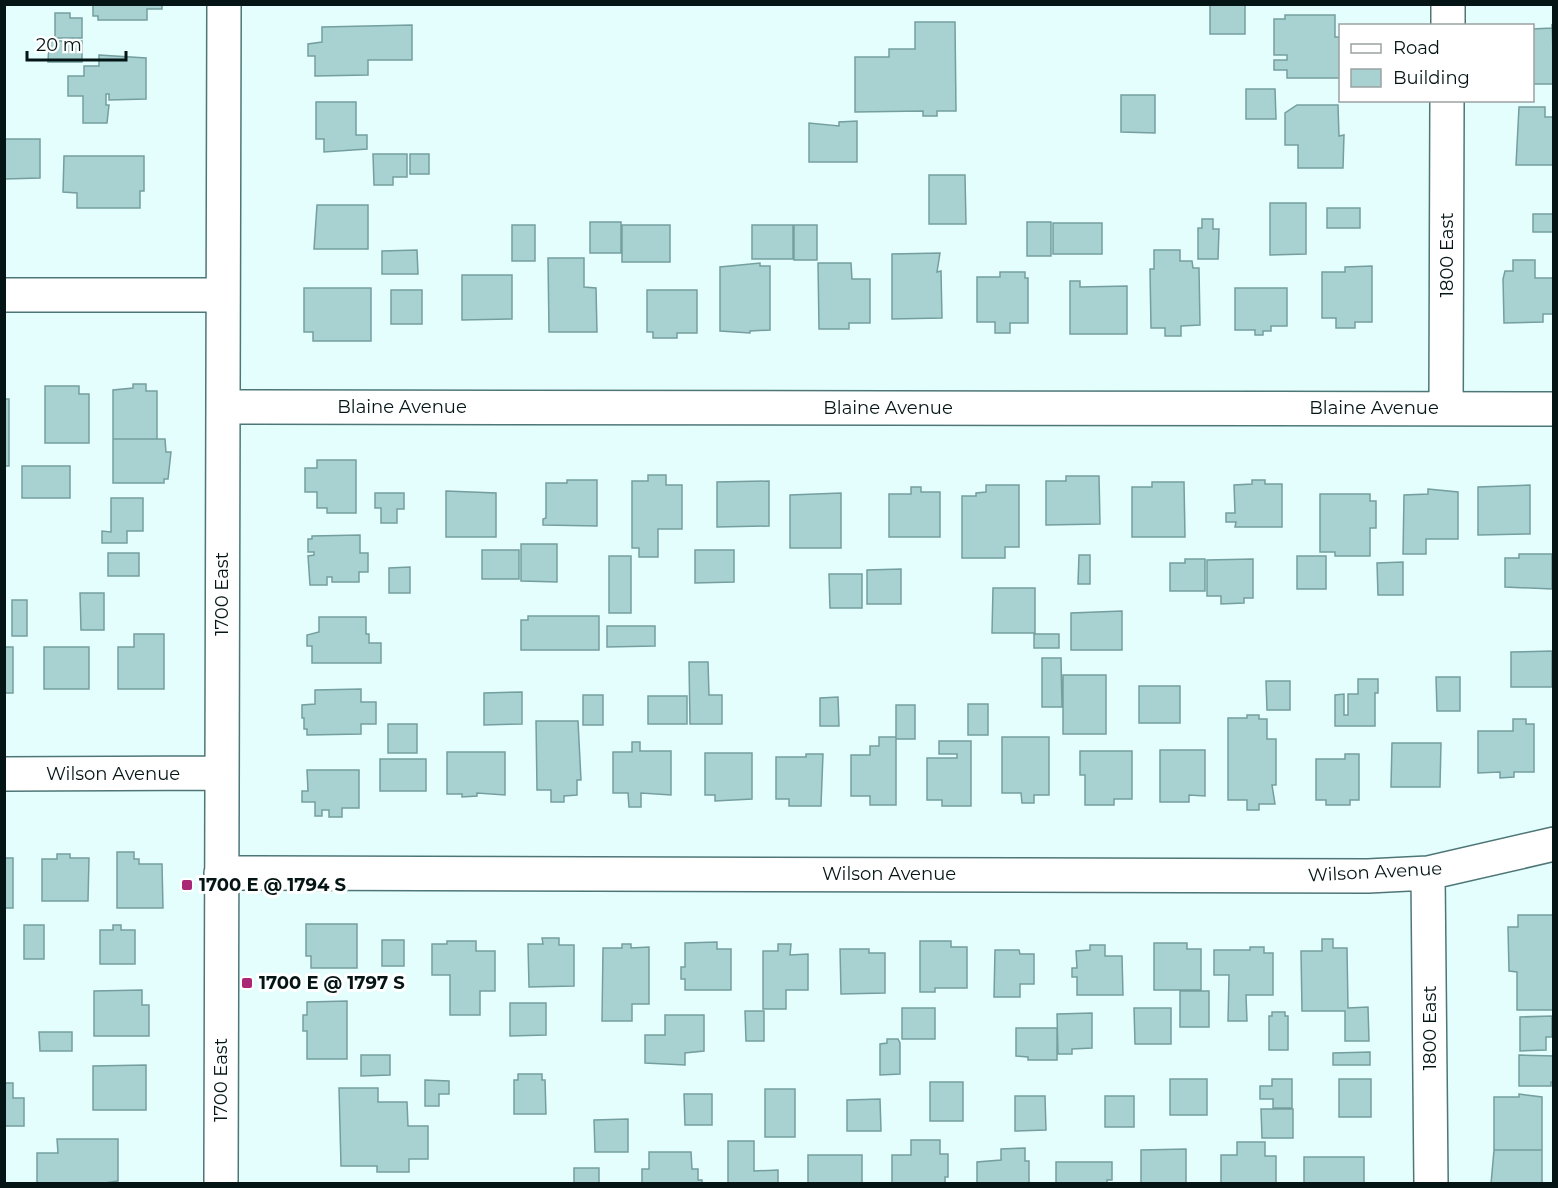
<svg xmlns="http://www.w3.org/2000/svg" width="1558" height="1188" font-family="Montserrat,sans-serif">
<style>
.building{fill:#a8d1d2;stroke:#759e9e;stroke-width:1.5}
.lines{fill:none;stroke-linecap:round;stroke-linejoin:round}
.minor-casing{stroke:#4e7677;stroke-width:36}
.minor{stroke:#fff;stroke-width:33}
.poi-dot{fill:#a92774;stroke:#fff;stroke-width:2}
.labels{text-anchor:middle;stroke-width:6;stroke-linejoin:round;paint-order:stroke}
.street-label{font-size:18px;fill:#051515;stroke:#fff}
.poi-label{font-size:18px;font-weight:bold;fill:#051515;stroke:#fff;text-anchor:start}
</style>
<rect width="100%" height="100%" fill="#e4fefe"/>
<!-- building -->
<path class="building" d="M93,4h69v5h-15v11h-49v-4h-5z
M1210,4h35v30h-35z
M55,13h15v5h12v20h-27z
M1285,15h50v22h5v41h-53v-8h-13v-10h13v-5h-13v-36h11z
M915,22h40l1,89h-19v5h-14v-5l-68,1v-55h34v-8h26z
M1552,24l2,60h-22v-55l20,-1z
M412,25v35h-44v15l-53,1v-20h-7v-12l14,-2v-15z
M49,41h33v21h-34z
M99,55l47,3v41l-37,1v-6h-3v11h3l-2,18h-24v-27h-15v-20h16v-10h15z
M1246,89h29l1,30h-30z
M1121,95h34v38l-34,-1z
M316,102h40v33h11v14l-43,3v-13h-8z
M1297,105h41l1,31 5,-1 -1,33h-45v-23h-13v-32z
M1519,107h26v10h9v48h-38z
M857,121v41h-48v-39l30,3v-4z
M5,139h35v39l-35,1z
M373,154h34v23h-14v8h-19z
M410,154h19v20h-19z
M64,156h80v35h-4v17h-63v-15l-14,-1z
M929,175h36l1,49h-37z
M1270,203h36v51l-36,1z
M317,205h51v44h-54z
M1327,208h33v20h-33z
M1533,214h21v18h-21z
M1202,219h11v10h6l-1,30h-20v-31h4z
M590,222h31v31h-31z
M1027,222h24v34h-24z
M1053,223h49v31h-49z
M512,225h23v36h-23z
M622,225h48v37h-48z
M752,225h41v34h-41z
M794,225h23v35h-23z
M417,250l1,24h-36v-23z
M1154,250h26v11h12l1,7h6l1,57 -19,1v10h-16v-8h-14l-1,-59h4z
M940,253l-3,19 4,-1 1,47 -50,1v-65z
M548,258h36v29l12,1 1,44h-48z
M1513,260h22v18h19v36h-11v8l-39,1 -1,-44 2,-8h8z
M760,263v3h10v64l-20,1v2l-30,-2v-64z
M818,263h33l1,16h18v44h-21v6h-30z
M1372,266v56h-17v6h-19v-10h-14v-46h23v-5z
M1000,272h25v6h3v45h-18v10h-15v-11h-18v-45h23z
M462,275h50v44l-50,1z
M1070,281h10v6l47,-1v48h-57z
M304,288h67v53h-58v-9h-9z
M1235,288h52v38h-16v5h-8v4h-8v-5h-20z
M391,290h31v34h-31z
M647,290h50v43h-20v5h-24v-6h-6z
M133,384h13v7h11v48h-44v-49l20,-2z
M45,386h34v8h10v49h-44z
M4,399h5v67h-5z
M113,439h52l1,13h5l-3,27h-4v4h-51z
M317,460h39v53h-29v-5h-10v-16h-12v-24h12z
M22,466h48v32h-48z
M648,475h18v10h16v44h-24v28h-19v-9h-7v-67h16z
M1066,476h33l1,48 -54,1v-44h20z
M567,480h30v46l-54,-1v-6l3,-1v-35h21z
M1252,480h13v4h17v43h-47l1,-5h-10v-9h9l-1,-28 18,-1z
M769,481v45l-52,1v-45z
M1152,482h32l1,55h-53v-50h20z
M986,485h33v62h-14v11h-43v-62h14v-3l10,-1z
M1530,485v49l-52,1v-48z
M911,487h10v5h19v45h-51v-43h22z
M1428,489l30,3v47h-32v15h-23l1,-59 24,-1z
M446,491l50,2v44h-50z
M375,493h29v16h-7v14h-16v-15h-6z
M841,493v55h-51v-53z
M1320,494h50v7h6v27h-6v28h-35v-4h-15z
M111,498h32v33h-16v12h-25v-12l9,1z
M360,535v18h8v19h-9v10h-27v-5h-5v8h-17l-2,-29 6,-1v-3h-6v-13h4v-3z
M521,544h36v38l-36,-1z
M482,550h37v29h-37z
M695,550h39v32l-39,1z
M108,553h31v23h-31z
M1519,554h33v35l-47,-2v-29h14z
M1079,555h11v29h-12z
M609,556h22v57h-22z
M1297,556h29v33h-29z
M1185,559h20v32h-35v-28h15z
M1253,559v39h-9v5l-23,1v-8h-14v-36z
M1403,562v33h-25l-1,-32z
M410,567v26h-21v-25z
M901,569v35h-34v-34z
M829,574h33v34h-32z
M993,588h42v45h-43z
M80,593h24v37h-23z
M12,600h15v36h-15z
M1122,611v39h-51v-37z
M528,616h71v34h-78v-30h7z
M319,617h47v17h3v9h12v20h-69v-17h-5v-11l12,-3z
M607,626h48v20l-48,1z
M134,634h30v55h-46v-42h16z
M1034,634h25v14h-25z
M4,647h9v46h-9z
M44,647h45v42h-45z
M1552,651v36h-41v-35z
M1042,658h19l1,49h-20z
M689,662h19l1,33h13v29h-32z
M1063,675h43v59h-43z
M1436,677h24v34h-23z
M1358,679h20v14h-3v33h-40v-31l9,-1v21h4v-21h10z
M1266,681h24v29h-23z
M1139,686h41v37h-41z
M361,689v13h15v22h-15v10l-54,1v-6h-3v-11h-2v-13l13,-1v-14z
M522,692v32l-38,1v-32z
M583,695h20v30h-20z
M648,696h39v28h-39z
M838,697l1,29h-19v-28z
M968,704h20v31h-20z
M896,705h19v34h-19z
M1247,715h12v4h8v20h9v46h-4l3,19h-16v6h-12v-10h-19v-82h19z
M1513,719h13v5h8v48h-20v5l-14,1v-6l-22,1v-42h35z
M536,721h42l3,59h-4v15l-13,1v6h-13v-12h-14z
M388,724h29v29h-29z
M879,737h17v68h-26v-9h-19v-41h19v-9h9z
M1002,737h47v58h-15v8h-12l-1,-10h-19z
M939,741h32v65h-29v-6h-15v-42h30v-4h-18z
M632,742h8v9h31v44l-30,-2v14h-12l-1,-14h-15v-41h19z
M1392,743h49l-1,44h-49z
M1160,750h45v46l-16,-1v7h-29z
M1080,751h52v48h-18v6h-29v-30h-5z
M447,752h58v43l-28,-2v3l-15,1v-3h-15z
M705,753h47v46l-37,2v-6h-10z
M806,754h17l-2,52h-32v-7h-13v-42h30z
M1345,754h14v46h-9v5h-24v-5h-10v-41h29z
M380,759h46v32h-46z
M307,770h52v38h-17v9h-13v-7h-7v6h-7v-14h-13v-11h6z
M117,852h17v7h5v5h23l1,44h-46z
M57,854h13v4h19l-1,43h-46v-42h15z
M4,858h9v50h-9z
M1518,915h36v95h-37v-38l-8,-1 -1,-44h10z
M306,924h51v44h-46v-12h-5z
M24,925h20v34h-20z
M113,925h8v5h14v34h-35v-34h13z
M542,938h17v7h15v41l-45,1 -1,-43h15z
M1322,939h11v9h14l1,60 20,-1 1,34h-24v-30h-43l-1,-60h21z
M382,940h22v26h-22z
M447,941h29v10h19v40h-15v24h-30v-40h-18v-31h15z
M920,941h31v6h16v41h-32v4h-15z
M717,942v7h14v41h-46v-11h-4v-12h4v-24z
M1154,943h33v6h14v41h-47z
M622,944h9v4l18,-1v57h-17v17h-30l1,-73h19z
M778,944h13l-1,11 18,-1v36h-22v19h-23v-58h15z
M1090,945h15v11h17l1,39h-46v-18h-5v-9h5l-1,-17 14,-1z
M1250,947h14v6h9v42h-27l1,26h-19l1,-46h-15v-25h36z
M840,949h29v4h16v40l-44,1z
M995,950h24l1,4h14v30h-14v13h-26z
M142,990v15h7v31h-55v-45z
M1180,991h29v36h-29z
M347,1001v58h-40v-28h-4v-16h4v-13z
M510,1003h36v32l-36,1z
M902,1008h33v31h-33z
M1134,1008h37v36h-36z
M745,1011h19v30h-18z
M1272,1012h13v4h3v34h-19v-34h3z
M1092,1013v35l-20,1v5h-14l-1,-40z
M665,1015h39v36l-19,2v12l-40,-2v-28h20z
M1552,1016v21h-6v13l-26,1v-34z
M1016,1028h41v32h-29v-3l-12,-1z
M39,1032h33v19h-32z
M887,1039h11l2,4v31l-20,1v-31l7,-1z
M1370,1052v13h-37v-12z
M361,1055h29v20l-29,1z
M1519,1055l35,1v26h-3v4h-32z
M146,1065v45h-53v-44z
M518,1074h24v6h3l1,34h-32v-34h4z
M1170,1079h37v36h-37z
M1272,1079h20v29h-19v-9h-13v-13h12z
M1339,1079h32v38h-32z
M425,1080l24,1v13h-10v12h-14z
M930,1082h33v39h-33z
M4,1083h9v15h11v28h-20z
M339,1088h39v14h29l1,24h20v33h-19v13h-32v-6h-36z
M765,1089h30v48h-30z
M684,1094h28v31h-27z
M1519,1094l23,3v53h-48v-53h25z
M1015,1096h30l1,34 -31,1z
M1105,1096h29v31h-29z
M880,1099l1,32h-34v-31z
M1261,1109h32v29h-31z
M628,1119v33h-33l-1,-32z
M57,1139h61v42l-20,3 -61,-1v-30h21z
M911,1140h29v14h8v23h-3v7h-53v-29h19z
M728,1141h26v30l24,-1v14h-56l6,-1z
M1237,1142h28v14h11v28h-55v-29h16z
M1025,1148v13h4v23h-52v-22l24,-2v-11z
M1186,1149v35h-45v-34z
M1494,1150h48v34h-51z
M649,1152h42l1,17h6v11h4v4h-60v-15h7z
M808,1155h54v29h-54z
M1304,1157h60v27h-60z
M1056,1162h56v18h-5v4h-51z
M574,1168h25v16h-25z"/>
<g class="lines">
<defs>
<path id="minor" d="M1448,26v-22
M4,295h219
M223,407l1331,2
M1446,409l1,-309
M4,774l218,-1
M221,873l1147,3 60,-3 126,-29
M1428,873l3,311
M221,1184l3,-1180"/>
</defs>
<!-- minor casing -->
<use href="#minor" class="minor-casing"/>
<!-- minor -->
<use href="#minor" class="minor"/>
</g>
<!-- markers -->
<g class="poi-dot">
<rect x="181" y="879" width="12" height="12" rx="3"/>
<rect x="241" y="977" width="12" height="12" rx="3"/>
</g>
<g class="labels">
<!-- street labels -->
<g class="street-label">
<text transform="translate(1447 255) rotate(-90)" y="6">1800 East</text>
<text x="402" y="413">Blaine Avenue</text>
<text x="888" y="414">Blaine Avenue</text>
<text x="1374" y="414">Blaine Avenue</text>
<text transform="translate(222 594) rotate(-90)" y="6">1700 East</text>
<text x="113" y="780">Wilson Avenue</text>
<text transform="translate(1375 872) rotate(-3)" y="6">Wilson Avenue</text>
<text x="889" y="880">Wilson Avenue</text>
<text transform="translate(1430 1028) rotate(-90)" y="6">1800 East</text>
<text transform="translate(221 1080) rotate(-90)" y="6">1700 East</text>
</g>
<!-- poi labels -->
<g class="poi-label">
<text x="199" y="891">1700 E @ 1794 S</text>
<text x="259" y="989">1700 E @ 1797 S</text>
</g>
</g>
<!-- border -->
<rect width="1558" height="1188" fill="none" stroke="#051515" stroke-width="12"/>
<!-- legend -->
<rect x="1339" y="24" width="195" height="78" fill="#ffffff" stroke="#9ba1a1" stroke-width="1.5"/>
<rect x="1351" y="44" width="30" height="9" fill="#ffffff" stroke="#9ba1a1" stroke-width="1.5"/>
<text x="1393" y="54" font-size="18" fill="#051515">Road</text>
<rect x="1351" y="69" width="30" height="18" fill="#a8d1d2" stroke="#9ba1a1" stroke-width="1.5"/>
<text x="1393" y="84" font-size="18" fill="#051515">Building</text>
<!-- scale -->
<path d="M27 51v9h99v-9" fill="none" stroke="#051515" stroke-width="3"/>
<text x="36" y="51" font-size="18" fill="#051515" stroke="#ffffff" stroke-width="4.5" paint-order="stroke">20 m</text>
</svg>
